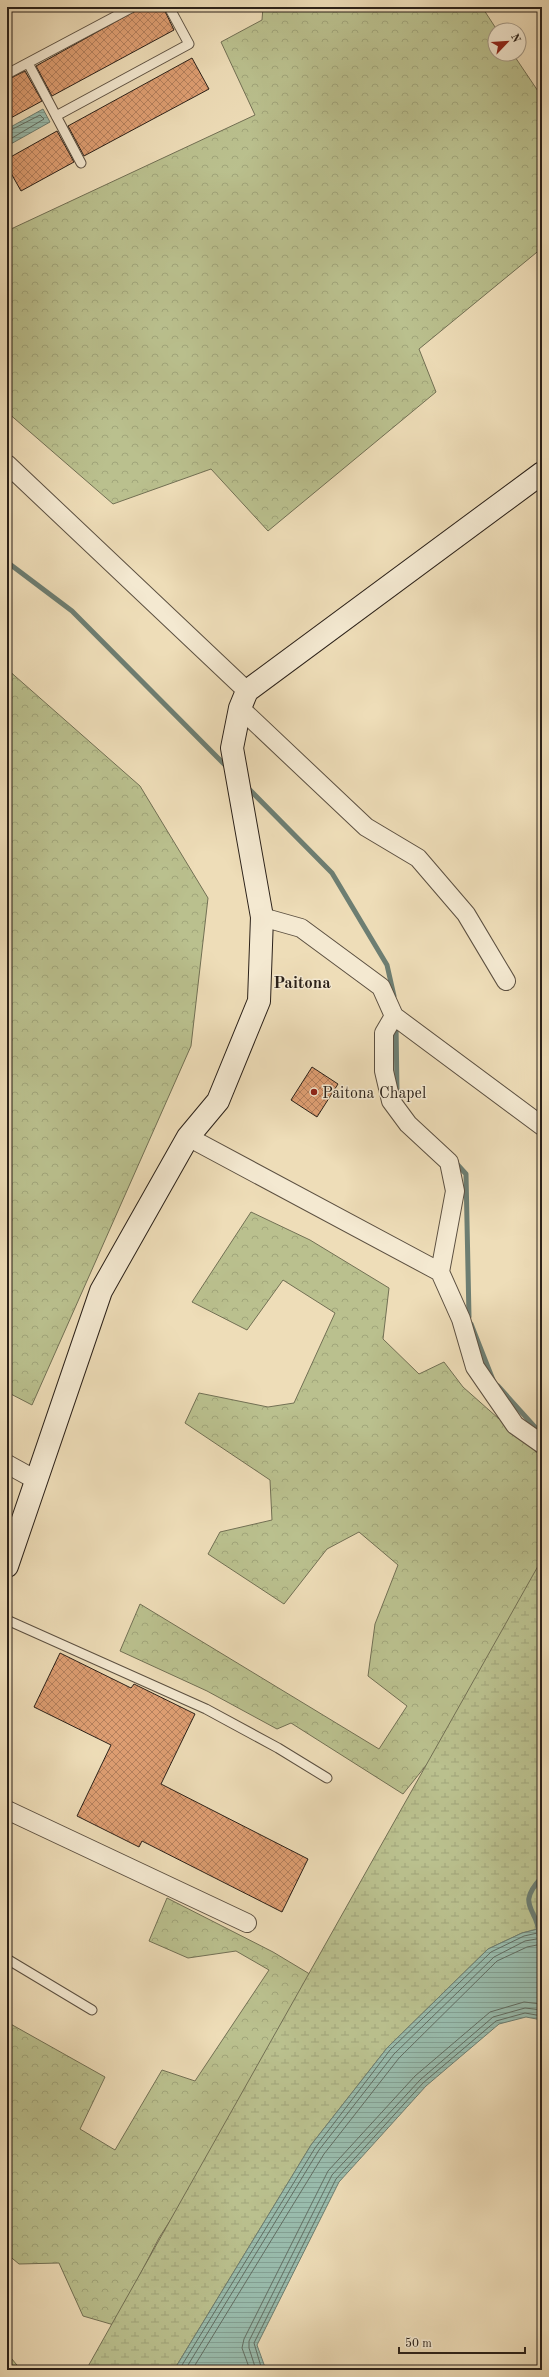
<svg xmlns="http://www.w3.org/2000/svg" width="549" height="2377" font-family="'Old Standard TT',serif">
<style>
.forest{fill:url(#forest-crowns);stroke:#727054}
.wetland{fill:url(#wetland-marsh);stroke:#727054}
.water{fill:url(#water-rules);stroke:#6d7e72}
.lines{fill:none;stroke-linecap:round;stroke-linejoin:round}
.shore{stroke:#626e63;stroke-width:1}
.stream{stroke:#6d7e72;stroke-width:5}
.building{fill:url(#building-cross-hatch);stroke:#2b2119}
.lane-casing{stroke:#5c5041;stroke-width:11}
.street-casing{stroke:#5c5041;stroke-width:20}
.secondary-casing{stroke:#2b2119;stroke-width:24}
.lane{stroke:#f4e9d1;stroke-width:9}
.street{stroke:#f4e9d1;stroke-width:18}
.secondary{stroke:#f4e9d1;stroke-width:22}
.poi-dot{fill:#8f2418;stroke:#f4e9d1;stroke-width:1.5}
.labels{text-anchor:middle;stroke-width:3;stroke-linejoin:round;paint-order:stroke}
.poi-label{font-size:16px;fill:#2b2119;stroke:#f4e9d1;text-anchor:start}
.neighbourhood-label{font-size:17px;font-weight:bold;fill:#2b2119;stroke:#f4e9d1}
</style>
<defs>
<pattern id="forest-crowns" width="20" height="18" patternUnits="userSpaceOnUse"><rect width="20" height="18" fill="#bac08e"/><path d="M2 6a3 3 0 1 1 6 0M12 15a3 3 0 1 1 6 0" fill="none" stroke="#a0a57a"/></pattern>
<pattern id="wetland-marsh" width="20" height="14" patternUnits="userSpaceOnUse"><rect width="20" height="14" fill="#bac08e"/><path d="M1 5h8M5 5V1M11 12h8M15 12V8" fill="none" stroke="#a0a57a"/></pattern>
<pattern id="water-rules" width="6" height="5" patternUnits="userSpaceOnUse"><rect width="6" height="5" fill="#99bcad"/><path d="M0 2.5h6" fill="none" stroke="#84a194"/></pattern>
<pattern id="building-cross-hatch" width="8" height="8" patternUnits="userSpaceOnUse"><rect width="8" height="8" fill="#de9e72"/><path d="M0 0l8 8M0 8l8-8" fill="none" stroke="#b4805d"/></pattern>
</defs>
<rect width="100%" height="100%" fill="#eeddb8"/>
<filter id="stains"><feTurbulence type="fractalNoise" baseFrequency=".005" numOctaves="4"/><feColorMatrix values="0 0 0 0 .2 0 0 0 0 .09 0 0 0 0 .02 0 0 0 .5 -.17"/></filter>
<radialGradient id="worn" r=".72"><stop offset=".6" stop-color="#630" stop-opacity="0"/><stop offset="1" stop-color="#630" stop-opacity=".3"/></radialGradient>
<!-- forest -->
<path class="forest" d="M263,7h219l15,23h-2v24h18l29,43v151l-123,101 17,43 -168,139 -57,-62 -98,35 -106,-92v-188l4,5 244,-114 -34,-73 41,-22z
M7,669l133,117 68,112 -17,148 -159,359 -25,-13z
M251,1212l59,28 79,48 -6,51 36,35 25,-12 19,25 79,70v153l-56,81 -83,103 -112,-71 -14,6 -70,-38 -87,-40 20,-47 239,145 28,-43 -39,-30 7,-52 23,-59 -39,-33 -32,17 -43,55 -76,-50 12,-22 52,-12 -2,-40 -85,-57 14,-30 69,14 26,-4 41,-90 -52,-33 -36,50 -55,-28z
M167,1898l106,54 40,24 -49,99 -105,163 -45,87 -31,-9 -24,-53 -40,1 -12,-10v-232l98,55 -25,52 35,21 47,-80 33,11 74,-111 -33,-19 -48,7 -39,-17z
M7,2353l14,17h-14z"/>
<!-- wetland -->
<path class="wetland" d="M542,1559v369l-20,5 -34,16 -101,99 -76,97 -137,225h-88z"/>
<!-- water -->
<path class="water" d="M43,109l7,13 -41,23 -2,-16z
M542,1928v92l-16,-3 -27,7 -73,62 -87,96 -82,163 9,25h-92l137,-225 76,-97 101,-99 34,-16z"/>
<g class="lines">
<!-- shore -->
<path class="shore" d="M7,132l33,-17 4,4 -37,22
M179,2370l136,-222 75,-98 101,-98 33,-16 18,-4
M185,2370l134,-220 75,-96 100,-97 31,-16 17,-3
M192,2370l132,-216 75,-96 98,-97 30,-14 15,-3
M250,2370l-8,-22 2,-9 84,-168 87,-95 75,-64 34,-10 18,2
M256,2370l-7,-22v-7l83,-166 88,-95 73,-63 32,-9 17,2
M262,2370l-8,-27 82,-164 87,-96 73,-62 29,-8 17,3"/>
<!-- stream -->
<path class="stream" d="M7,562l65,49 156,157
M247,787l85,86 55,92 7,31
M396,1024l1,68
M456,1163l10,11 3,143
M471,1324l22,56
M498,1386l44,49
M539,1935c0,-27 -25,-28 3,-58"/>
</g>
<!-- building -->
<path class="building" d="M142,7h21l11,23 -122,66 -16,-30z
M192,58l17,31 -125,67 -16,-30z
M25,71l17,30 -35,19v-40z
M57,131l17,31 -53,29 -14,-25v-7z
M312,1067l26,17 -21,33 -26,-17z
M60,1653l71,35 3,-4 61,30 -34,70 147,75 -26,53 -140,-71 -3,6 -62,-31 34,-71 -77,-38z"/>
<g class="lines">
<defs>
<path id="lane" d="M28,63l53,100
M7,74l126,-67
M56,116l133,-72 -20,-37
M7,1620l199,89 72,39 49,30
M7,1959l85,51"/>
<path id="street" d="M7,464l240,227
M240,708l126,119 52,31 48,56 40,67
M262,917l39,11 80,59 13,29 -10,17v38l7,30 17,23 41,38 6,29 -15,81
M394,1016l148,110
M188,1137l252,135 21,47 14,48 40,58 27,19
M7,1464l29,16
M7,1810l240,113"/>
<path id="secondary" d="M7,1566l94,-275 87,-154 30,-36 41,-100 3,-84 -30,-169 8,-40 7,-17 295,-218"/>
</defs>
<!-- lane casing -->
<use href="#lane" class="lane-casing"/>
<!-- street casing -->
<use href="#street" class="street-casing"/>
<!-- secondary casing -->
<use href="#secondary" class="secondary-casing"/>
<!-- lane -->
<use href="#lane" class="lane"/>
<!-- street -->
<use href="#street" class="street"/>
<!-- secondary -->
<use href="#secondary" class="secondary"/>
</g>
<!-- markers -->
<circle class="poi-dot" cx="314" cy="1092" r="4"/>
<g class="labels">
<!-- poi labels -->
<g class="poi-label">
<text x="322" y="1098">Paitona Chapel</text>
</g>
<!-- neighbourhood labels -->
<g class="neighbourhood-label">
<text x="302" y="988">Paitona</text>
</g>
</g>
<!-- margin -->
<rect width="549" height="2377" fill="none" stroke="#eeddb8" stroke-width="24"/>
<rect x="8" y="8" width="533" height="2361" fill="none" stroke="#2b2119" stroke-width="2"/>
<rect x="12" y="12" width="525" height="2353" fill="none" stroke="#2b2119"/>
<!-- north arrow -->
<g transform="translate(507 42) rotate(65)"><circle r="19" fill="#f4e9d1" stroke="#a49987"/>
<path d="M0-3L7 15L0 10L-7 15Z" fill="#8f2418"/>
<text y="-6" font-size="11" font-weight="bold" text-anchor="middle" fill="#2b2119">N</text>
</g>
<!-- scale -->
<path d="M399 2347v6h126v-6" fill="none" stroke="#2b2119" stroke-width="2"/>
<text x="405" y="2347" font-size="12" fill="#2b2119" stroke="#f4e9d1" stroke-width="3" paint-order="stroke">50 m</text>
<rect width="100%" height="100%" filter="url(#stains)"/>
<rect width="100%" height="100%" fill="url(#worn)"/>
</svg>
